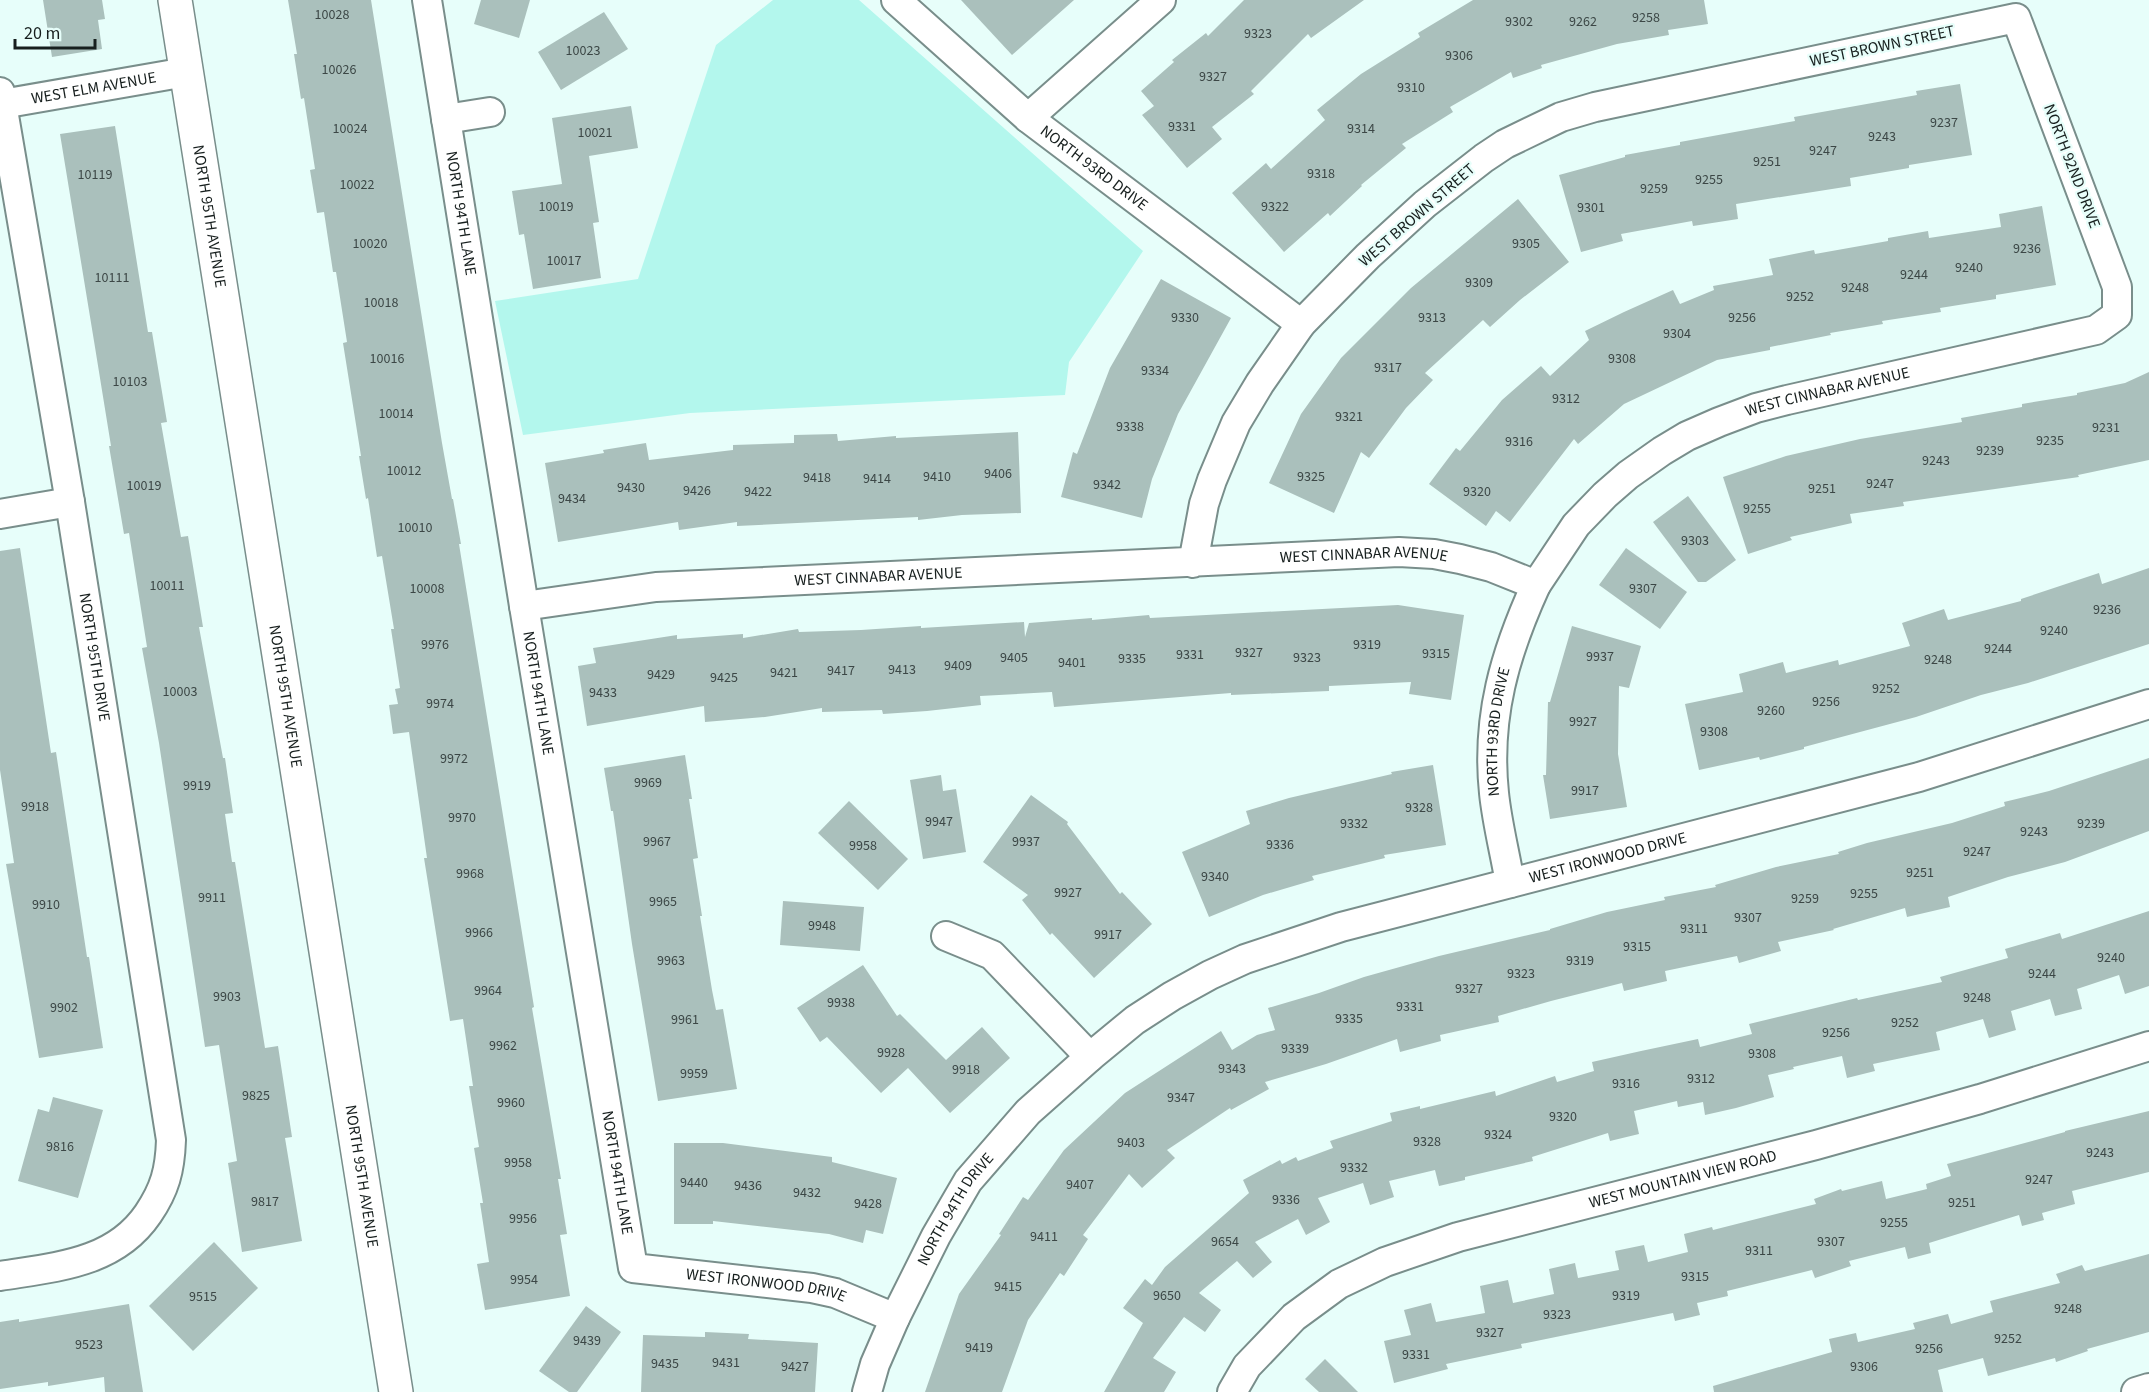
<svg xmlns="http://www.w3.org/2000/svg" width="2149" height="1392" viewBox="0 0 2149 1392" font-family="'Source Sans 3',sans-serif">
<rect width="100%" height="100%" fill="#e7fefa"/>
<!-- green -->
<polygon fill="#b3f7ed" points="773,0 859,0 1143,251 1069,362 1065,395 690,413 523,435 495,301 638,279 716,45"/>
<!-- building -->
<g fill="#aac0bc">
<polygon points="43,0 102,0 105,19 98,20 102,49 52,57"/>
<polygon points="288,0 371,0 442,443 452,499 453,499 461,544 459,544 534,1007 532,1008 561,1179 558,1179 567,1234 560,1235 570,1296 485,1310 477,1264 489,1262 480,1203 483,1203 474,1148 479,1147 469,1086 473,1086 463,1019 450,1021 424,858 427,858 409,732 393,734 389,705 398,704 395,689 400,688 391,629 394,629 382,556 377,557 368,498 366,499 359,456 361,456 343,343 347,342 336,272 333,272 324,212 317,213 310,170 315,169 304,98 301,99 294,54 297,54"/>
<polygon points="481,0 530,0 519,38 474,24"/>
<polygon points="961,0 1074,0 1012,55"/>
<polygon points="1244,0 1364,0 1311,38 1308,34 1251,91 1254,94 1212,127 1222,139 1187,168 1142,115 1154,106 1141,91 1174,62 1172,60 1206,33 1208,36"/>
<polygon points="1473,0 1704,0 1708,24 1668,30 1669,35 1617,44 1541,65 1542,68 1513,78 1511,72 1450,107 1453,112 1402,144 1406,148 1361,185 1362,186 1330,216 1328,213 1284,252 1232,193 1266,163 1271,169 1325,120 1317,110 1361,74 1420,37 1418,33"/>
<polygon points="604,12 628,49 561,90 538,52"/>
<polygon points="1960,84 1972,155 1909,165 1909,168 1850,178 1851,186 1736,204 1738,219 1693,226 1692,221 1621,234 1623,241 1581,252 1559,175 1625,157 1625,155 1680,145 1680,142 1795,121 1794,117 1917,95 1916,91"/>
<polygon points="631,106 638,148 589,156 599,222 593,223 601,278 533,289 524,234 519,235 512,191 562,184 552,118"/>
<polygon points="115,126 148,332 152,332 167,422 161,423 181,537 188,536 203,627 199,627 223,758 225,758 233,813 225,814 232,862 235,862 265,1048 278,1046 292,1137 285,1138 302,1241 242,1252 228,1163 237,1161 219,1045 205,1047 159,743 142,648 147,647 129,533 124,534 109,446 111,446 94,341 60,134"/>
<polygon points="1518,199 1569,262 1520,300 1490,327 1483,320 1425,373 1433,380 1406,408 1369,458 1361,452 1334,513 1269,483 1301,414 1341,358 1411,288"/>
<polygon points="2042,206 2056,285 1996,295 1996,299 1940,308 1941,312 1882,321 1883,324 1830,333 1831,335 1770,347 1770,350 1717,360 1624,404 1578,444 1574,439 1510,522 1496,511 1486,526 1429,484 1456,448 1460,451 1502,400 1541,366 1550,376 1589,340 1585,331 1624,312 1673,290 1680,304 1714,290 1713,286 1773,275 1769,259 1814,250 1815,254 1888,241 1888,238 1928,231 1929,238 2001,227 1999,214"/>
<polygon points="1161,279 1231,318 1178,414 1152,479 1142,518 1061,497 1073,452 1077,454 1110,368"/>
<polygon points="2149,372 2149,460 2078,475 2079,477 1903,502 1904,506 1850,514 1852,523 1790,537 1792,540 1748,554 1723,477 1786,456 1860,439 1962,422 1961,418 2022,407 2022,404 2077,395 2077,393 2125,383"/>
<polygon points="1018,432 1021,513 962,515 918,520 918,517 737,526 737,522 679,530 678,522 558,542 545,463 604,453 603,450 646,443 649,460 733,450 733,445 794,443 794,435 837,434 838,441 896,436 896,438"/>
<polygon points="1688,496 1736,560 1706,582 1698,582 1653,522"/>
<polygon points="20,548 51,753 56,752 87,957 89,957 103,1048 39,1058 6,864 14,863 0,770 0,551"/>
<polygon points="1626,548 1687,592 1660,629 1599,585"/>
<polygon points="2149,568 2149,644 2028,683 1981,695 1916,717 1804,747 1804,749 1760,760 1759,757 1699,770 1685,704 1743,692 1739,674 1783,662 1786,673 1838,660 1839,665 1910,646 1902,623 1944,609 1948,620 2021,601 2021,599 2099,573 2102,584"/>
<polygon points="1398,605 1464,615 1451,700 1409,694 1411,682 1329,686 1329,691 1231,695 1231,693 1054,707 1052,692 980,696 981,705 927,711 883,714 882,710 822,712 822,708 765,717 705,722 704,706 587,726 578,666 596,663 593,648 677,635 677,639 743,634 743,638 798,629 799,632 861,630 921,626 921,628 1024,622 1025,637 1029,623 1092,618 1092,620 1149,615 1150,618"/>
<polygon points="1572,626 1641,646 1629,688 1619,686 1618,754 1627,807 1550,819 1543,775 1546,775 1548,702 1550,702"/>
<polygon points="685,755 692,799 689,799 698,858 693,859 702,916 700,916 712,990 716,1010 723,1009 737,1089 658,1101 632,944 613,811 611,811 604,768"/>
<polygon points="2149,758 2149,831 2065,862 2008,877 1948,897 1950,907 1907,917 1905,908 1833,929 1834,930 1778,942 1781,951 1739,963 1737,956 1665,971 1667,981 1624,991 1622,983 1551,1001 1498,1016 1499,1022 1440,1035 1441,1041 1400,1052 1397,1039 1326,1064 1265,1082 1269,1089 1231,1110 1230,1108 1167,1150 1175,1158 1142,1188 1129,1174 1083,1235 1088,1239 1064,1276 1060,1273 1028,1320 1002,1392 925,1392 959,1294 1001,1235 999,1234 1023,1197 1028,1200 1064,1150 1125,1093 1221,1031 1232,1050 1257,1035 1275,1030 1268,1008 1319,993 1364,977 1439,956 1550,930 1550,929 1607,912 1665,900 1664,897 1716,887 1715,885 1776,867 1839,854 1838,852 1867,843 1952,823 2005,806 2004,802 2049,791"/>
<polygon points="1433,765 1446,845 1384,855 1385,858 1312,876 1314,880 1263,895 1209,917 1182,852 1250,824 1246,811 1289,798 1392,774 1391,772"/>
<polygon points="941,775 943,791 956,789 966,852 923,859 910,780"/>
<polygon points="1031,795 1068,822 1067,824 1120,894 1122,892 1152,924 1094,978 1052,933 1050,935 1022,900 1028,895 983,862"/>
<polygon points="849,801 908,859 878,890 818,833"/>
<polygon points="783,901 864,907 860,951 780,945"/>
<polygon points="2149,911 2149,986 2125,994 2119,975 2077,989 2082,1009 2055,1016 2050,999 2011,1011 2016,1030 1989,1038 1983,1019 1936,1032 1940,1050 1873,1064 1875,1071 1847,1078 1842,1056 1793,1067 1794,1069 1768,1075 1774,1097 1736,1108 1705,1115 1703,1102 1678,1107 1677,1101 1634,1111 1639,1134 1610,1141 1608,1133 1532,1157 1533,1161 1465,1177 1465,1180 1439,1186 1435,1170 1389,1181 1394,1197 1370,1205 1363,1183 1318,1198 1330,1222 1306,1235 1298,1219 1255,1242 1272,1262 1253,1278 1237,1261 1199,1293 1221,1310 1205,1332 1184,1317 1153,1358 1176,1372 1164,1392 1104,1392 1143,1323 1123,1308 1145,1279 1152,1285 1165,1267 1249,1193 1243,1180 1280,1160 1282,1164 1296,1157 1298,1161 1333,1148 1330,1141 1392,1121 1390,1113 1420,1106 1420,1109 1495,1091 1496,1096 1555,1076 1557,1082 1594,1071 1592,1062 1641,1051 1698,1039 1700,1047 1752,1034 1749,1024 1857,998 1858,1000 1942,982 1940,977 2008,958 2005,949 2060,933 2062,939"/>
<polygon points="863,965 897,1016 900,1014 946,1060 982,1027 1010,1058 950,1113 908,1068 881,1093 827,1037 820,1042 797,1008"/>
<polygon points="53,1097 103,1110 78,1198 18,1181 38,1109 49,1112"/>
<polygon points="2149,1111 2149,1172 2072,1191 2075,1204 2042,1213 2044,1220 2022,1226 2019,1215 1929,1243 1931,1253 1908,1259 1905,1247 1849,1261 1851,1266 1815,1278 1812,1270 1727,1291 1728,1296 1697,1303 1700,1315 1675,1321 1673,1313 1521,1344 1522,1348 1446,1364 1448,1369 1394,1383 1384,1341 1411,1335 1404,1310 1431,1303 1436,1322 1485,1313 1480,1286 1508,1280 1513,1303 1554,1294 1549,1269 1575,1263 1578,1278 1619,1270 1615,1251 1644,1245 1648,1262 1688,1252 1684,1234 1712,1227 1713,1230 1816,1204 1814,1199 1841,1189 1842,1191 1882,1181 1886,1199 1927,1189 1926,1184 1951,1176 1947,1164 2065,1132 2065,1131"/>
<polygon points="674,1143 723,1143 832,1157 832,1162 897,1178 883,1234 866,1230 863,1243 829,1234 713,1221 713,1224 674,1224"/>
<polygon points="214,1242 258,1288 193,1351 149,1306"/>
<polygon points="2149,1254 2149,1332 2087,1349 2088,1351 2056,1362 2055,1358 1988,1376 1983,1358 1938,1370 1943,1392 1714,1392 1713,1386 1832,1352 1829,1339 1856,1333 1858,1342 1915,1329 1913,1323 1948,1314 1951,1324 1993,1312 1990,1301 2060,1283 2056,1274 2082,1265 2085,1271"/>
<polygon points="129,1304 143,1392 105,1392 104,1377 48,1386 48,1382 0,1389 0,1322 19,1319 19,1322"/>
<polygon points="586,1306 621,1332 577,1392 569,1392 539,1371"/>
<polygon points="705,1332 749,1334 748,1339 818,1343 815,1392 641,1392 643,1335 705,1337"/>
<polygon points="1325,1359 1358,1392 1319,1392 1305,1379"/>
</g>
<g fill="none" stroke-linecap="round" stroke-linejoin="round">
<defs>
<g id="minor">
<path id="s1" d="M427 0 524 606 633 1268 812 1288 835 1293 895 1318"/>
<path id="s2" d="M896 0 1028 118 1301 324"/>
<path id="s3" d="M0 92 70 502 171 1140C170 1170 165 1189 148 1214 114 1264 55 1267 0 1276"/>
<path id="s4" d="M2 104 186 72"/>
<polyline points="1028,118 1161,0"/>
<polyline points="446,119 490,112"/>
<polyline points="0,514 70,502"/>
<path id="s5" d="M524 606 656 587 1399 552 1434 554 1460 559 1491 567 1536 585 1576 525 1605 495 1628 475 1662 451 1687 436 1719 422 1756 408 1787 400 2096 330 2117 315V287L2016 18 1595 107 1561 117 1505 144 1484 158 1425 204 1368 256 1301 324 1260 383 1236 423 1212 480 1204 504 1193 563"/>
<path id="s6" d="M1510 883C1505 853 1497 823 1494 793 1486 717 1505 653 1536 585"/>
<polyline points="946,936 992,955 1090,1057"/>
<path id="s7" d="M867 1392 875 1364 895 1318 936 1236 968 1181 1028 1112 1090 1057 1135 1020 1172 996 1210 975 1245 959 1341 927 1919 777 2149 704"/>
<path id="s8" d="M1232 1392 1247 1366 1294 1317 1339 1284 1385 1262 1458 1237 1816 1145 1980 1099 2149 1046"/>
<polyline points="2136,1392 2149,1388"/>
</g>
<g id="tertiary">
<path id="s9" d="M175 0 396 1392"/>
</g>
</defs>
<!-- minor casing -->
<use href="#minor" stroke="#798e8b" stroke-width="32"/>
<!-- tertiary casing -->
<use href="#tertiary" stroke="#798e8b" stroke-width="36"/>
<!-- minor -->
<use href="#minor" stroke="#fff" stroke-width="28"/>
<!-- tertiary -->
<use href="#tertiary" stroke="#fff" stroke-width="33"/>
</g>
<g text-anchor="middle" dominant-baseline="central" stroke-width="4.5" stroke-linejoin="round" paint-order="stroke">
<!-- number labels -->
<g font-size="14" fill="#3c4746">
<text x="332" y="15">10028</text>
<text x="1646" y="18">9258</text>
<text x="1519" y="22">9302</text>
<text x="1583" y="22">9262</text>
<text x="1258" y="34">9323</text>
<text x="583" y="51">10023</text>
<text x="1459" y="56">9306</text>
<text x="339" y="70">10026</text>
<text x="1213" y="77">9327</text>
<text x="1411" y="88">9310</text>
<text x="1944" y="123">9237</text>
<text x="1182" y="127">9331</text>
<text x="350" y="129">10024</text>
<text x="1361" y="129">9314</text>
<text x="595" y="133">10021</text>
<text x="1882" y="137">9243</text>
<text x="1823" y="151">9247</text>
<text x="1767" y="162">9251</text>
<text x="1321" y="174">9318</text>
<text x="95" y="175">10119</text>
<text x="1709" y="180">9255</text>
<text x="357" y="185">10022</text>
<text x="1654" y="189">9259</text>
<text x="556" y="207">10019</text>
<text x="1275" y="207">9322</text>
<text x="1591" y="208">9301</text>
<text x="370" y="244">10020</text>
<text x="1526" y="244">9305</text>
<text x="2027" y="249">9236</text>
<text x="564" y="261">10017</text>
<text x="1969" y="268">9240</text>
<text x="1914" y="275">9244</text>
<text x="112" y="278">10111</text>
<text x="1479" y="283">9309</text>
<text x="1855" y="288">9248</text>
<text x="1800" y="297">9252</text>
<text x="381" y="303">10018</text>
<text x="1185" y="318">9330</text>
<text x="1432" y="318">9313</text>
<text x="1742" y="318">9256</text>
<text x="1677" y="334">9304</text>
<text x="387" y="359">10016</text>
<text x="1622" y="359">9308</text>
<text x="1388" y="368">9317</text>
<text x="1155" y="371">9334</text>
<text x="130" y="382">10103</text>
<text x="1566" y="399">9312</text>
<text x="396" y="414">10014</text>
<text x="1349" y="417">9321</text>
<text x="1130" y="427">9338</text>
<text x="2106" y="428">9231</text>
<text x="2050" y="441">9235</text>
<text x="1519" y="442">9316</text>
<text x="1990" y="451">9239</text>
<text x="1936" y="461">9243</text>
<text x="404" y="471">10012</text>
<text x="998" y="474">9406</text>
<text x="937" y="477">9410</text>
<text x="1311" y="477">9325</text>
<text x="817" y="478">9418</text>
<text x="877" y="479">9414</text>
<text x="1880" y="484">9247</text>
<text x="1107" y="485">9342</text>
<text x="144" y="486">10019</text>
<text x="631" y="488">9430</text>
<text x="1822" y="489">9251</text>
<text x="697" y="491">9426</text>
<text x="758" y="492">9422</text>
<text x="1477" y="492">9320</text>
<text x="572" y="499">9434</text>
<text x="1757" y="509">9255</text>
<text x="415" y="528">10010</text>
<text x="1695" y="541">9303</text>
<text x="167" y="586">10011</text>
<text x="427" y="589">10008</text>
<text x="1643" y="589">9307</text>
<text x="2107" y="610">9236</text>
<text x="2054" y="631">9240</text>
<text x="435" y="645">9976</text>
<text x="1367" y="645">9319</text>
<text x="1998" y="649">9244</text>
<text x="1249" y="653">9327</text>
<text x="1436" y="654">9315</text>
<text x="1190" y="655">9331</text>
<text x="1600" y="657">9937</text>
<text x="1014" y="658">9405</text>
<text x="1307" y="658">9323</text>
<text x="1132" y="659">9335</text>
<text x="1938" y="660">9248</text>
<text x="1072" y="663">9401</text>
<text x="958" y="666">9409</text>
<text x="902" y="670">9413</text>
<text x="841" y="671">9417</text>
<text x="784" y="673">9421</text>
<text x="661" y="675">9429</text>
<text x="724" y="678">9425</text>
<text x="1886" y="689">9252</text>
<text x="180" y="692">10003</text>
<text x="603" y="693">9433</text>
<text x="1826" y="702">9256</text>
<text x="440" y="704">9974</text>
<text x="1771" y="711">9260</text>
<text x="1583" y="722">9927</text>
<text x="1714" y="732">9308</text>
<text x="454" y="759">9972</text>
<text x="648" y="783">9969</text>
<text x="197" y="786">9919</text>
<text x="1585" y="791">9917</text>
<text x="35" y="807">9918</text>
<text x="1419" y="808">9328</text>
<text x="462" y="818">9970</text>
<text x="939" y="822">9947</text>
<text x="1354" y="824">9332</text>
<text x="2091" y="824">9239</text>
<text x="2034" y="832">9243</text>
<text x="657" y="842">9967</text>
<text x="1026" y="842">9937</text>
<text x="1280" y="845">9336</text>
<text x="863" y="846">9958</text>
<text x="1977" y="852">9247</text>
<text x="1920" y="873">9251</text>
<text x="470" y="874">9968</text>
<text x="1215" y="877">9340</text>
<text x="1068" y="893">9927</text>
<text x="1864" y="894">9255</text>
<text x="212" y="898">9911</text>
<text x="1805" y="899">9259</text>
<text x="663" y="902">9965</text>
<text x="46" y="905">9910</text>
<text x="1748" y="918">9307</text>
<text x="822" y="926">9948</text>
<text x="1694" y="929">9311</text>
<text x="479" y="933">9966</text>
<text x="1108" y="935">9917</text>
<text x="1637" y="947">9315</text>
<text x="2111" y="958">9240</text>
<text x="671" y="961">9963</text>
<text x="1580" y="961">9319</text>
<text x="1521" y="974">9323</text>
<text x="2042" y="974">9244</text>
<text x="1469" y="989">9327</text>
<text x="488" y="991">9964</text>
<text x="227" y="997">9903</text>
<text x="1977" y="998">9248</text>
<text x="841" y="1003">9938</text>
<text x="1410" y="1007">9331</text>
<text x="64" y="1008">9902</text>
<text x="1349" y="1019">9335</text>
<text x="685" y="1020">9961</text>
<text x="1905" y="1023">9252</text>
<text x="1836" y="1033">9256</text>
<text x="503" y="1046">9962</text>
<text x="1295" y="1049">9339</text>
<text x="891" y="1053">9928</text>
<text x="1762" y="1054">9308</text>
<text x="1232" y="1069">9343</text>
<text x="966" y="1070">9918</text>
<text x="694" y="1074">9959</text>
<text x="1701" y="1079">9312</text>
<text x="1626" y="1084">9316</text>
<text x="256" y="1096">9825</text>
<text x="1181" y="1098">9347</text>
<text x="511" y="1103">9960</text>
<text x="1563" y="1117">9320</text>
<text x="1498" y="1135">9324</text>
<text x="1427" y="1142">9328</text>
<text x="1131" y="1143">9403</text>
<text x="60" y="1147">9816</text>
<text x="2100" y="1153">9243</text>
<text x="518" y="1163">9958</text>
<text x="1354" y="1168">9332</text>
<text x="2039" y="1180">9247</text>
<text x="694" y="1183">9440</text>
<text x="1080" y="1185">9407</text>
<text x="748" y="1186">9436</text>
<text x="807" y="1193">9432</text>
<text x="1286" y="1200">9336</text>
<text x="265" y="1202">9817</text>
<text x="1962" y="1203">9251</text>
<text x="868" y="1204">9428</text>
<text x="523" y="1219">9956</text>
<text x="1894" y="1223">9255</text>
<text x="1044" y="1237">9411</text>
<text x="1225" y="1242">9654</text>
<text x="1831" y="1242">9307</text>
<text x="1759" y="1251">9311</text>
<text x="1695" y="1277">9315</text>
<text x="524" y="1280">9954</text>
<text x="1008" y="1287">9415</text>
<text x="1167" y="1296">9650</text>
<text x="1626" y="1296">9319</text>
<text x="203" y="1297">9515</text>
<text x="2068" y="1309">9248</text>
<text x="1557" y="1315">9323</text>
<text x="1490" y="1333">9327</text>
<text x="2008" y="1339">9252</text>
<text x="587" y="1341">9439</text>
<text x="89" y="1345">9523</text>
<text x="979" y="1348">9419</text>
<text x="1929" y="1349">9256</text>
<text x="1416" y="1355">9331</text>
<text x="726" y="1363">9431</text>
<text x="665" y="1364">9435</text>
<text x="795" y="1367">9427</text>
<text x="1864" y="1367">9306</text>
</g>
<!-- street labels -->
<g font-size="16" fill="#171f1e" stroke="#e7fefa">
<text transform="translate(1882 46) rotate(-12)">WEST BROWN STREET</text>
<text stroke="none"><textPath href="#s4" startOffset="93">WEST ELM AVENUE</textPath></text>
<text transform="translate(2072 166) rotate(69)">NORTH 92ND DRIVE</text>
<text stroke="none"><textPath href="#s2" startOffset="260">NORTH 93RD DRIVE</textPath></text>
<text stroke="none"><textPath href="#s1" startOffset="216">NORTH 94TH LANE</textPath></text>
<text transform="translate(1417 215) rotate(-41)">WEST BROWN STREET</text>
<text stroke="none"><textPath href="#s9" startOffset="219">NORTH 95TH AVENUE</textPath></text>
<text stroke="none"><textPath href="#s5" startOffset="1382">WEST CINNABAR AVENUE</textPath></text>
<text stroke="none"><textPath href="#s5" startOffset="842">WEST CINNABAR AVENUE</textPath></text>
<text stroke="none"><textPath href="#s5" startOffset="356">WEST CINNABAR AVENUE</textPath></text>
<text stroke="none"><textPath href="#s3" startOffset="573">NORTH 95TH DRIVE</textPath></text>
<text stroke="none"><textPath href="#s1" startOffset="702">NORTH 94TH LANE</textPath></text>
<text stroke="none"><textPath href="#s9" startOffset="705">NORTH 95TH AVENUE</textPath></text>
<text stroke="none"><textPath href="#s6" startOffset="153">NORTH 93RD DRIVE</textPath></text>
<text stroke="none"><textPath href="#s7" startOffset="970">WEST IRONWOOD DRIVE</textPath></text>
<text stroke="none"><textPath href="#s1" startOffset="1188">NORTH 94TH LANE</textPath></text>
<text stroke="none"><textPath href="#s9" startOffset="1191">NORTH 95TH AVENUE</textPath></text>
<text stroke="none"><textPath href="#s8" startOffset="514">WEST MOUNTAIN VIEW ROAD</textPath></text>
<text stroke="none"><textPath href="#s7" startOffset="204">NORTH 94TH DRIVE</textPath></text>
<text stroke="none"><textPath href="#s1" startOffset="1419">WEST IRONWOOD DRIVE</textPath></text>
</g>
</g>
<!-- scale -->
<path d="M15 39v9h80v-9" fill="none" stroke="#171f1e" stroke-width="3"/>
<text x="24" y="39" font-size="18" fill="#171f1e" stroke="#e7fefa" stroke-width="4.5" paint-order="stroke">20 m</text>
</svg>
